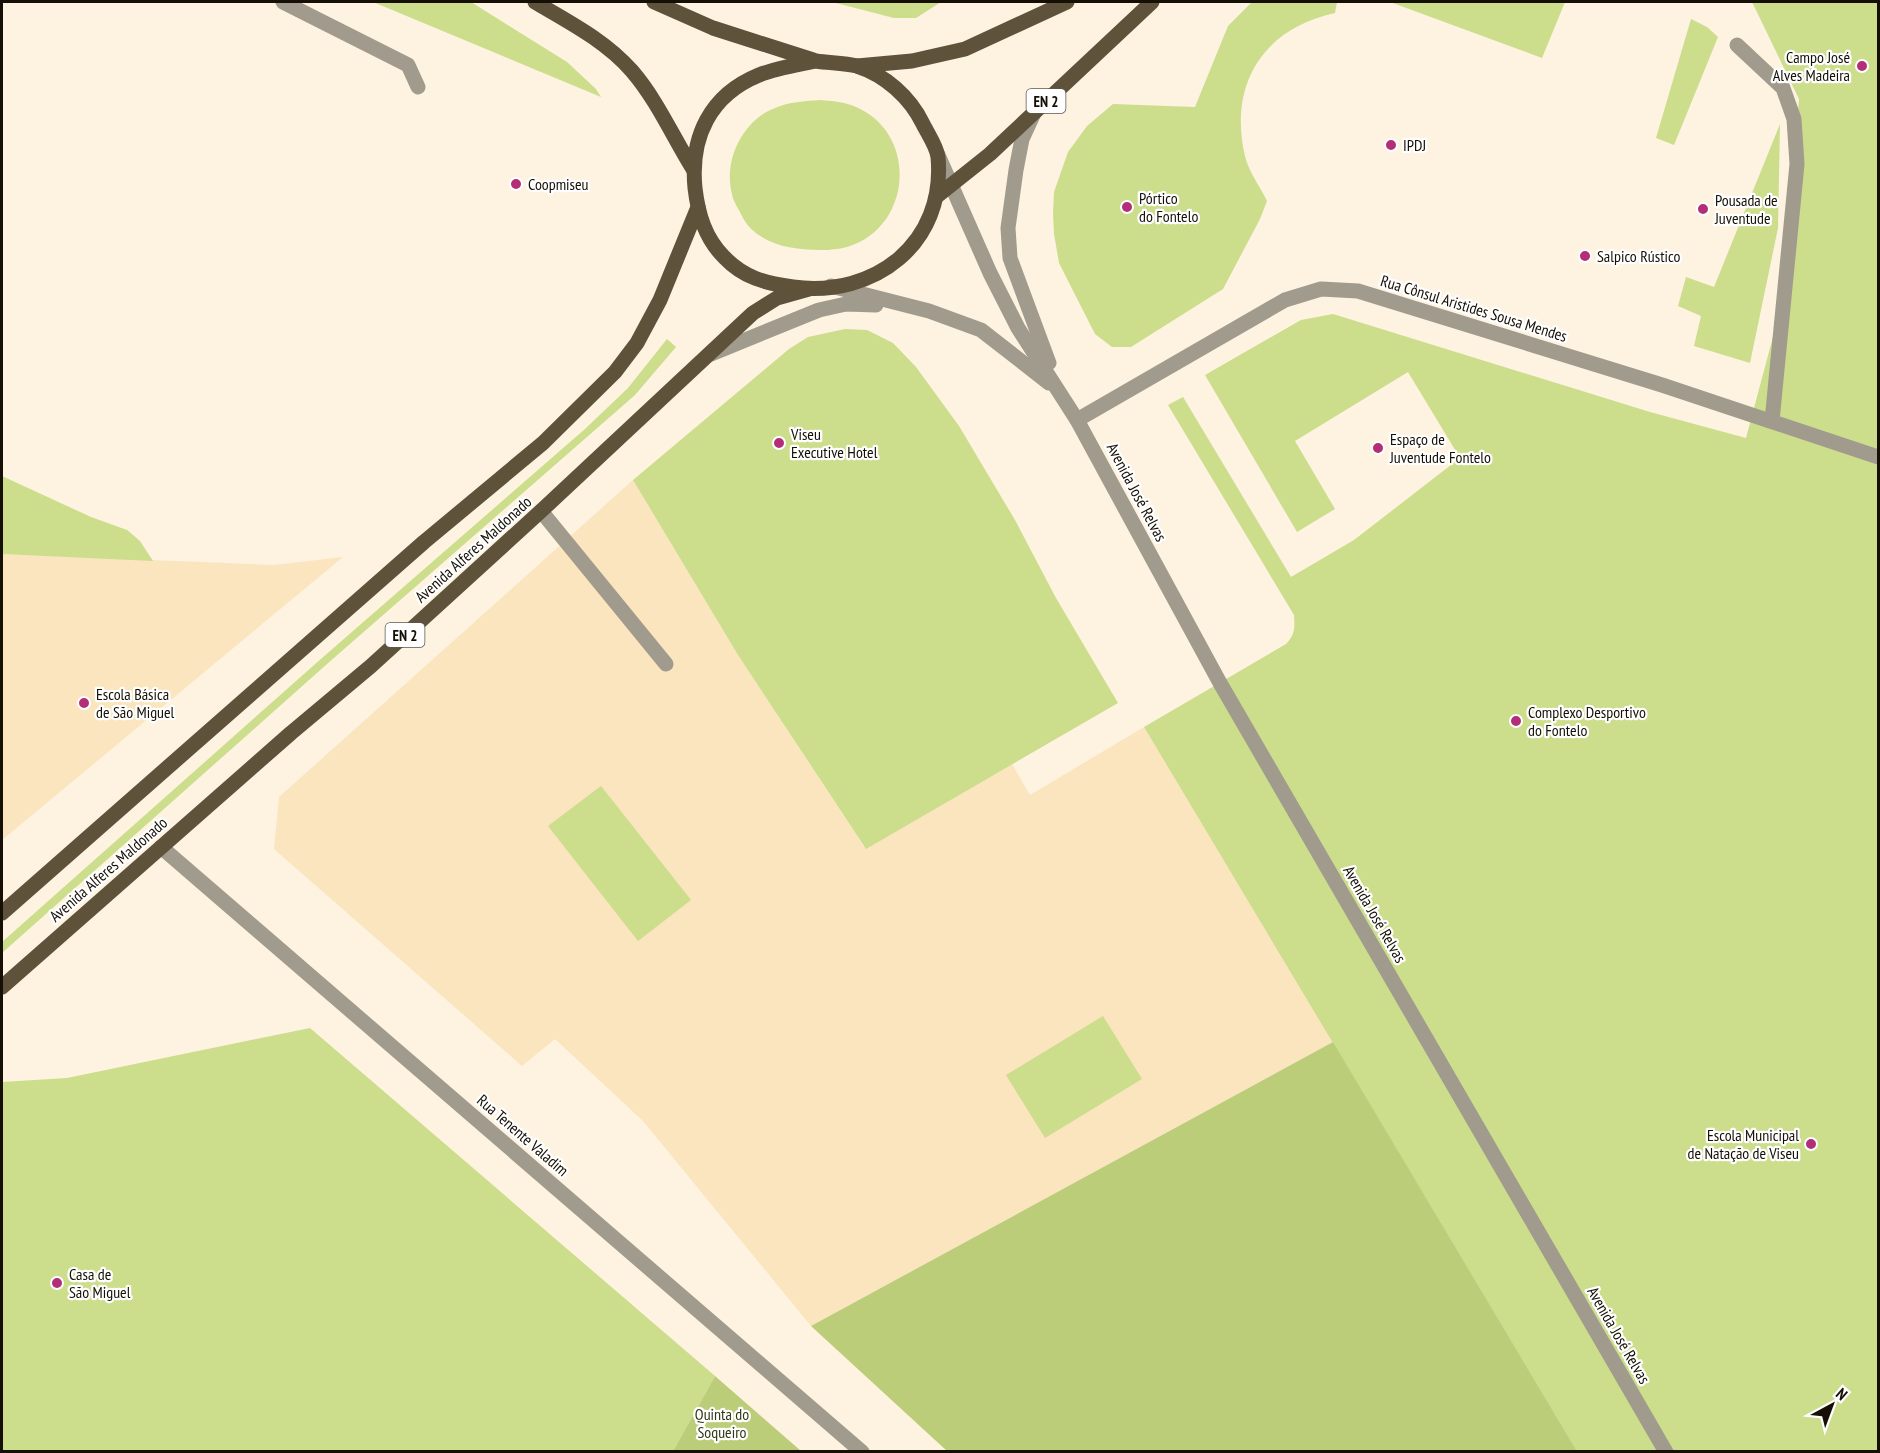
<svg xmlns="http://www.w3.org/2000/svg" width="1880" height="1453" viewBox="0 0 1880 1453" font-family="'PT Sans Narrow',sans-serif">
<rect width="100%" height="100%" fill="#fdf3e0"/>
<!-- built -->
<g fill="#fae5be">
<polygon points="633,480 738,655 865,848 1012,764 1030,795 1144,727 1333,1042 811,1326 643,1121 555,1039 522,1066 274,849 279,797"/>
<polygon points="2,554 274,565 343,557 2,840"/>
</g>
<!-- green -->
<g fill="#ccdd8c">
<polygon points="373,2 471,2 567,62 596,89 601,97"/>
<polygon points="832,2 941,2 916,18 894,18"/>
<path d="M1252 2H1337L1335 13C1264 28 1228 84 1245 156 1249 173 1260 186 1267 201L1260 219 1223 289 1131 347H1112L1095 334 1059 263 1054 234 1053 213 1054 192 1068 152 1087 126 1113 104 1195 107 1228 26Z"/>
<polygon points="1390,2 1565,2 1542,58"/>
<path d="M1752 2H1878V1451H1577L1144 727 1286 644C1295 635 1295 628 1294 615L1168 405 1183 397 1291 577 1354 540 1460 458 1408 372 1295 441 1335 509 1297 532 1205 375 1301 320 1333 314 1650 412 1746 438 1782 303 1799 99Z"/>
<polygon points="1691,19 1707,27 1718,37 1674,145 1656,138"/>
<path d="M820 100C832 101 845 102 856 107 919 134 912 228 847 247 828 252 806 250 788 247 769 243 749 233 741 214 738 208 733 201 732 194 723 160 743 120 775 108 789 102 805 101 820 100Z"/>
<polygon points="1780,124 1778,228 1750,363 1694,346 1701,316 1678,306 1686,277 1714,287"/>
<polygon points="845,329 867,330 893,343 916,367 959,426 1015,520 1056,598 1118,703 866,849 738,655 633,480 789,349 808,337"/>
<polygon points="667,339 676,347 635,395 327,664 2,953 2,942 322,658 585,429 628,388"/>
<polygon points="2,476 91,517 127,530 140,541 153,561 2,554"/>
<polygon points="601,786 691,900 638,941 548,826"/>
<polygon points="1103,1016 1142,1079 1045,1138 1006,1075"/>
<polygon points="310,1028 715,1376 673,1451 2,1451 2,1082 67,1078"/>
</g>
<!-- forest -->
<g fill="#bccd7a">
<polygon points="1333,1042 1577,1451 947,1451 811,1326"/>
<polygon points="715,1376 801,1451 673,1451"/>
</g>
<g fill="none" stroke-linecap="round" stroke-linejoin="round">
<!-- minor -->
<g stroke="#a19b8d" stroke-width="15">
<polyline points="283,2 408,65 418,87"/>
<polyline points="1737,45 1783,88 1794,119 1797,164 1772,421"/>
<polyline points="1034,113 1022,139 1016,170 1008,228 1010,258 1049,363"/>
<polyline points="938,155 990,273 1018,328 1077,420 1220,683 1666,1452"/>
<polyline points="831,286 929,311 981,330 1049,383"/>
<polyline points="711,354 819,310 846,304 876,305"/>
<polyline points="1077,420 1285,300 1321,289 1358,291 1662,385 1878,457"/>
<polyline points="541,511 666,664"/>
<polyline points="161,847 862,1452"/>
</g>
<!-- major -->
<g stroke="#5e523b" stroke-width="15">
<path d="M535 2C569 22 606 41 632 71 657 100 673 137 693 169"/>
<polyline points="654,2 713,28 813,60"/>
<path d="M816 61C829 63 844 63 857 66 885 75 910 97 923 124 928 134 937 147 938 157 946 243 875 298 793 287 765 283 744 278 724 257 705 238 698 214 695 188 690 137 710 95 759 75 777 68 797 65 816 61Z"/>
<polyline points="857,66 912,61 965,49 1067,2"/>
<polyline points="936,197 990,154 1152,2"/>
<polyline points="2,913 424,542 543,443 615,372 637,343 660,300 698,207"/>
<polyline points="2,987 291,733 371,666 541,511 753,313 777,298 809,289"/>
</g>
</g>
<!-- markers -->
<g fill="#b22f78" stroke="#fff" stroke-width="2">
<circle cx="1862" cy="66" r="6"/>
<circle cx="1391" cy="145" r="6"/>
<circle cx="516" cy="184" r="6"/>
<circle cx="1127" cy="207" r="6"/>
<circle cx="1703" cy="209" r="6"/>
<circle cx="1585" cy="256" r="6"/>
<circle cx="779" cy="443" r="6"/>
<circle cx="1378" cy="448" r="6"/>
<circle cx="84" cy="703" r="6"/>
<circle cx="1516" cy="721" r="6"/>
<circle cx="1811" cy="1144" r="6"/>
<circle cx="57" cy="1283" r="6"/>
</g>
<g text-anchor="middle" dominant-baseline="central" stroke-width="4.5" stroke-linejoin="round" paint-order="stroke">
<!-- shield labels -->
<g fill="#fff" stroke="#5b5750" stroke-width="1.5">
<rect x="1026.5" y="89" width="39" height="24" rx="4.5"/>
<rect x="385.5" y="623" width="39" height="24" rx="4.5"/>
</g>
<g font-size="15" font-weight="bold" fill="#150f05">
<text x="1046" y="101">EN 2</text>
<text x="405" y="635">EN 2</text>
</g>
<!-- poi labels -->
<g font-size="16" fill="#150f05" stroke="#fff" text-anchor="start">
<text x="1850" y="57" text-anchor="end">Campo José<tspan x="1850" dy="18">Alves Madeira</tspan></text>
<text x="1403" y="145">IPDJ</text>
<text x="528" y="184">Coopmiseu</text>
<text x="1139" y="198">Pórtico<tspan x="1139" dy="18">do Fontelo</tspan></text>
<text x="1715" y="200">Pousada de<tspan x="1715" dy="18">Juventude</tspan></text>
<text x="1597" y="256">Salpico Rústico</text>
<text x="791" y="434">Viseu<tspan x="791" dy="18">Executive Hotel</tspan></text>
<text x="1390" y="439">Espaço de<tspan x="1390" dy="18">Juventude Fontelo</tspan></text>
<text x="96" y="694">Escola Básica<tspan x="96" dy="18">de São Miguel</tspan></text>
<text x="1528" y="712">Complexo Desportivo<tspan x="1528" dy="18">do Fontelo</tspan></text>
<text x="1799" y="1135" text-anchor="end">Escola Municipal<tspan x="1799" dy="18">de Natação de Viseu</tspan></text>
<text x="69" y="1274">Casa de<tspan x="69" dy="18">São Miguel</tspan></text>
</g>
<!-- street labels -->
<g font-size="16" fill="#150f05" stroke="#fff">
<text transform="translate(1474 308) rotate(17)">Rua Cônsul Aristides Sousa Mendes</text>
<text transform="translate(1137 492) rotate(62)">Avenida José Relvas</text>
<text transform="translate(473 549) rotate(-42)">Avenida Alferes Maldonado</text>
<text transform="translate(108 869) rotate(-41)">Avenida Alferes Maldonado</text>
<text transform="translate(1375 914) rotate(60)">Avenida José Relvas</text>
<text transform="translate(523 1135) rotate(41)">Rua Tenente Valadim</text>
<text transform="translate(1619 1335) rotate(60)">Avenida José Relvas</text>
</g>
<!-- park labels -->
<g font-size="16" fill="#303713" stroke="#fff">
<text x="722" y="1414">Quinta do<tspan x="722" dy="18">Soqueiro</tspan></text>
</g>
</g>
<!-- border -->
<rect width="1880" height="1453" fill="none" stroke="#150f05" stroke-width="6"/>
<!-- north arrow -->
<g transform="translate(1832 1405) rotate(41)" stroke="#ffffff" stroke-width="4.5" paint-order="stroke">
<path d="M0-4.5L10 22L0 15L-10 22Z" fill="#150f05"/>
<text y="-9" font-size="16" font-weight="bold" text-anchor="middle" fill="#150f05">N</text>
</g>
</svg>
